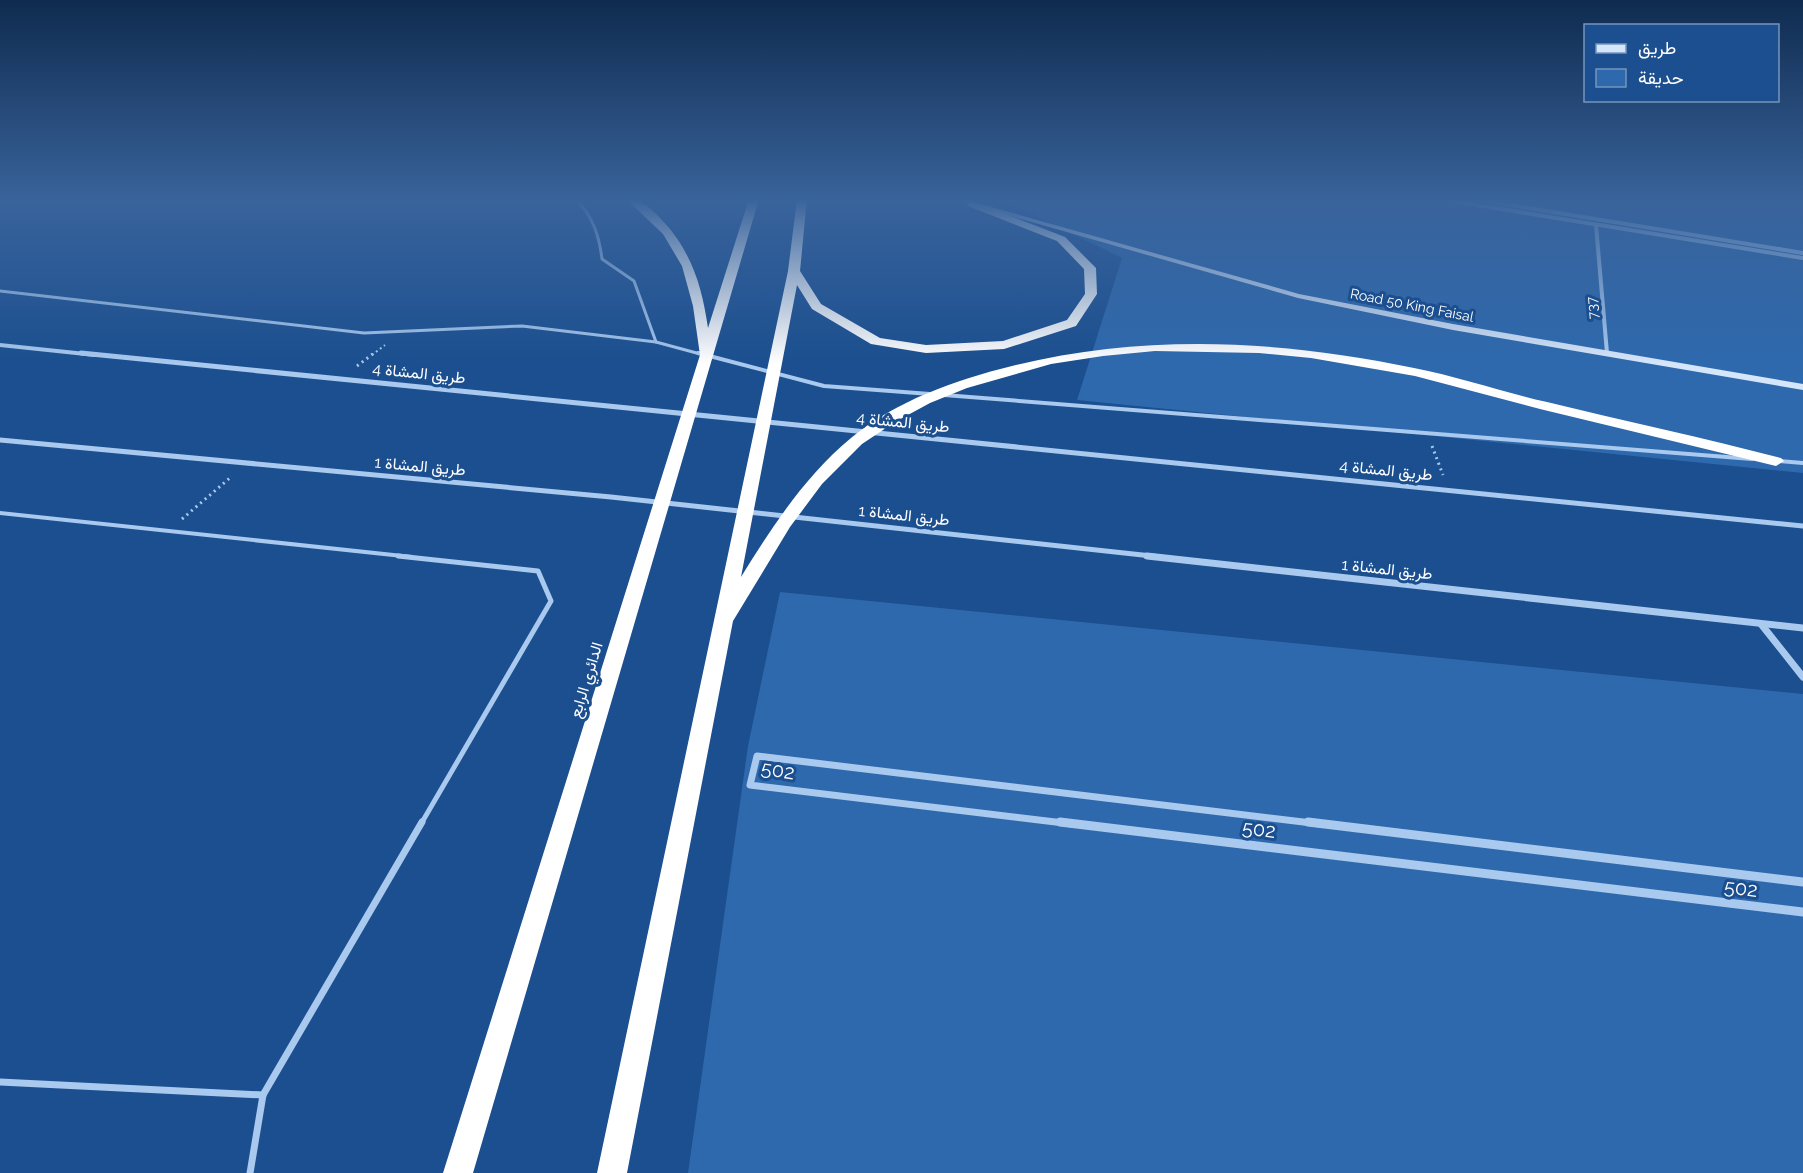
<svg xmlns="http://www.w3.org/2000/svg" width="1803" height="1173" viewBox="0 0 1803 1173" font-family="Raleway,Vazirmatn,sans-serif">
<rect width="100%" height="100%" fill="#1b4f8f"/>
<!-- green -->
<g fill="#2e69ad">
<polygon points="1001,199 1803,199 1803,473 1077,400 1122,258"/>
<polygon points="780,592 1803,694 1803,1173 688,1173 748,746"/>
</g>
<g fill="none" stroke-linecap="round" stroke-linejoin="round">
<!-- path-far1 -->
<polyline stroke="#a9c9ee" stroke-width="2" stroke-dasharray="2 3" stroke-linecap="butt" points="372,355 385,345"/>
<!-- path -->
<g stroke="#a9c9ee" stroke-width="3" stroke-dasharray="2 4" stroke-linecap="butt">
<polyline points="357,366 374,353"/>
<polyline points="1432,446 1443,475"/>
<polyline points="182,519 231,477"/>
</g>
<!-- lane-far3 -->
<g stroke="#a9c9ee" stroke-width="3">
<path d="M0 291 364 333 522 326 656 342 634 281 602 259C599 235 593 217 576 199"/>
<polyline points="656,342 704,355"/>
</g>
<!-- lane-far2 -->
<g stroke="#a9c9ee" stroke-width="4">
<polyline points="698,353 824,386 930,394"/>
<polyline points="944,395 1752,459"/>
<polyline points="1779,461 1803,463"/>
<polyline points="0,513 412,557"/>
</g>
<!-- lane-far1 -->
<polyline stroke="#a9c9ee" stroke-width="5" points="398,556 538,571 551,601 421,824"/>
<!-- lane -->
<g stroke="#a9c9ee" stroke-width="7">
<polyline points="0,1082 263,1095"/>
<polyline points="250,1173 263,1095 422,822"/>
</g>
<!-- street-far3 -->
<g stroke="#a9c9ee" stroke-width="4">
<polyline points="1440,199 1803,258"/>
<polyline points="1474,199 1803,253"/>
<polyline points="1596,225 1607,353"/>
<polyline points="0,345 95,355"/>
</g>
<!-- street-far2 -->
<g stroke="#a9c9ee" stroke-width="5">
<polyline points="81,353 1803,526"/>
<polyline points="0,440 611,497 1161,557"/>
</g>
<!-- street-far1 -->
<g stroke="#a9c9ee" stroke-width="7">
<polyline points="1147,556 1803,628"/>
<polyline points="1761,624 1803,677"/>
<polyline points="1072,824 750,785 757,756 1320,824"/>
</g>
<!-- street -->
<g stroke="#a9c9ee" stroke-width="9">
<polyline points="1060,822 1803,912"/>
<polyline points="1308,822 1803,882"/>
</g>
<!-- secondary -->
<polygon fill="#d6e6fa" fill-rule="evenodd" points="951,199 963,199 1299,294 1453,324 1803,384 1803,390 1453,330 1298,298"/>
<!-- highway -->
<g fill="#fff" fill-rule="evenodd">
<path d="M626 199C641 199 651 208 661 219 691 250 702 286 708 328L749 199H759L473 1173H443L700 355 693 306 682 266 663 234Z"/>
<path d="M797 199H807L800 271 821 304 880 338 926 345 1003 341 1067 320 1085 294 1084 269 1057 241 968 206V202L972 201 1065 237 1096 268 1097 294 1076 326 1004 349 926 353 871 344 812 309 797 285 741 577C772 527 805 476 851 438 896 401 955 380 1012 366 1145 333 1280 340 1414 368 1459 377 1503 392 1547 402 1625 421 1704 438 1781 458L1784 461 1776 466 1540 409 1415 376 1311 358 1259 353 1155 351 1103 356 1051 364 967 388 930 403 895 422 862 444 822 484 790 527 733 621 627 1173H597L788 271Z"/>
</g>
</g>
<!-- sky -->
<linearGradient id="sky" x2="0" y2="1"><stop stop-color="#0f2b4f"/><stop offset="0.55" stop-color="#39639b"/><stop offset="1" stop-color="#39639b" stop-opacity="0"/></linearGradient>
<rect width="1803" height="364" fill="url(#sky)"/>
<g text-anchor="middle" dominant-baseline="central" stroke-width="6" stroke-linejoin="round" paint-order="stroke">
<!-- far-street labels -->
<g font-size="14" fill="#fff" stroke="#1b4f8f">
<text transform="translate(1412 305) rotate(11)">Road 50 King Faisal</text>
<text transform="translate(1592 308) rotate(-95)">737</text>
</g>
<!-- street labels -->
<g font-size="16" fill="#fff" stroke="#1b4f8f">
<text transform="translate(419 373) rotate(6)">طريق المشاة 4</text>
<text transform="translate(903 422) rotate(6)">طريق المشاة 4</text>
<text transform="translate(420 466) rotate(5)">طريق المشاة 1</text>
<text transform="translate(1386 470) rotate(6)">طريق المشاة 4</text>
<text transform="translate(904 515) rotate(6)">طريق المشاة 1</text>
<text transform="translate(1387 569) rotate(6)">طريق المشاة 1</text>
<text transform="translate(586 680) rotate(-73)">الدائري الرابع</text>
</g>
<!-- near-street labels -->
<g font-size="20" fill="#fff" stroke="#1b4f8f">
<text transform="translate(778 770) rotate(9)">502</text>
<text transform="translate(1259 829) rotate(7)">502</text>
<text transform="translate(1741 888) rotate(7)">502</text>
</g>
</g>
<!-- legend -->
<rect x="1584" y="24" width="195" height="78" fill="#1b4f8f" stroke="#7695bc" stroke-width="1.5"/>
<rect x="1596" y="44" width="30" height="9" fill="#d6e6fa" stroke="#7695bc" stroke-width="1.5"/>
<text x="1638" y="54" font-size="18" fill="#ffffff">طريق</text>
<rect x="1596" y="69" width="30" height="18" fill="#2e69ad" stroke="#7695bc" stroke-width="1.5"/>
<text x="1638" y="84" font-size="18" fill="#ffffff">حديقة</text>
</svg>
